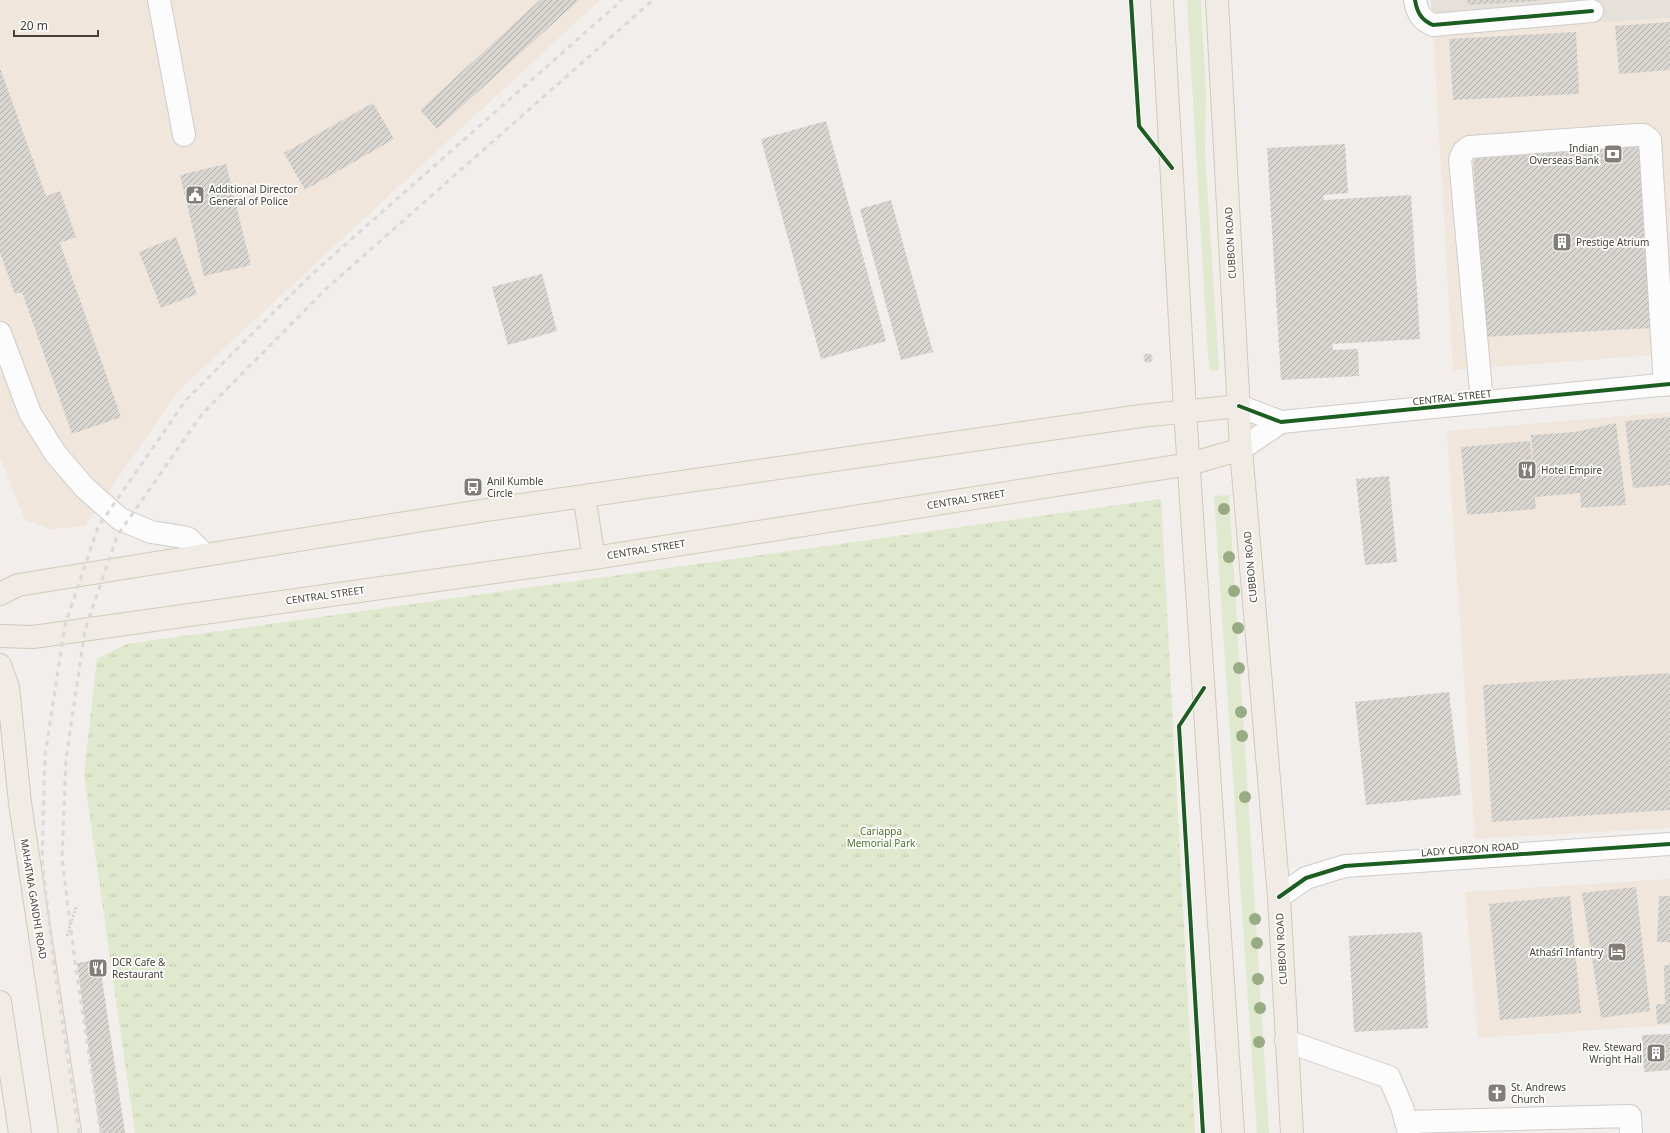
<svg xmlns="http://www.w3.org/2000/svg" width="1670" height="1133" viewBox="0 0 1670 1133" font-family="'Noto Sans',sans-serif">
<defs>
<pattern id="park-tufts" width="24" height="20" patternUnits="userSpaceOnUse"><rect width="24" height="20" fill="#e0e9cd"/><path d="M3 7l-1-3M5 7V3M7 7l1-3M15 17l-1-3M17 17v-4M19 17l1-3" fill="none" stroke="#c2c9b1"/></pattern>
<pattern id="building-hatch" width="6" height="6" patternUnits="userSpaceOnUse"><rect width="6" height="6" fill="#d9d6d2"/><path d="M-1 1l2-2M0 6l6-6M5 7l2-2" fill="none" stroke="#b2afab"/></pattern>
</defs>
<rect width="100%" height="100%" fill="#f1eeeb"/>
<!-- residential -->
<polygon fill="#e5e0d9" points="1431,0 1670,0 1670,18 1433,32"/>
<!-- commercial -->
<g fill="#f0e6dc">
<polygon points="0,0 600,0 179,390 85,526 49,529 24,519 0,456"/>
<polygon points="1670,18 1670,354 1453,370 1433,32"/>
<polygon points="1670,412 1670,828 1475,839 1447,431"/>
<polygon points="1670,879 1670,1025 1478,1038 1465,892"/>
</g>
<!-- grass -->
<g fill="#e0e9cd">
<polygon points="1187,0 1201,0 1206,93 1205,154 1219,369 1213,372 1210,367 1208,355"/>
<polygon points="1229,495 1269,1133 1257,1133 1214,496"/>
</g>
<!-- park -->
<polygon fill="url(#park-tufts)" points="1161,499 1195,1133 135,1133 84,775 97,659 127,644"/>
<!-- building -->
<g fill="url(#building-hatch)">
<polygon points="540,0 579,0 437,129 420,110"/>
<polygon points="1467,0 1538,0 1538,1 1468,5"/>
<polygon points="1670,22 1670,70 1619,74 1615,26"/>
<polygon points="1576,32 1579,94 1453,100 1449,39"/>
<polygon points="0,68 46,196 60,191 76,237 60,243 121,417 72,434 22,292 15,294 0,253"/>
<polygon points="373,103 394,139 305,190 284,153"/>
<polygon points="826,121 886,341 821,359 761,139"/>
<polygon points="1345,144 1348,193 1323,195 1324,200 1411,195 1420,339 1332,344 1333,350 1358,349 1359,376 1281,380 1267,148"/>
<polygon points="1640,146 1652,328 1484,337 1473,156"/>
<polygon points="226,164 251,265 204,276 180,175"/>
<polygon points="891,200 933,352 901,360 860,209"/>
<polygon points="176,237 197,294 161,308 139,252"/>
<polygon points="542,274 557,331 508,345 492,287"/>
<circle cx="1148" cy="358" r="4.5"/>
<polygon points="1670,417 1670,485 1633,488 1625,421"/>
<polygon points="1616,423 1626,505 1581,508 1580,493 1535,497 1536,509 1467,515 1461,447 1530,441 1534,472 1531,435 1575,432"/>
<polygon points="1389,476 1397,562 1365,565 1356,479"/>
<polygon points="1670,673 1670,810 1492,822 1483,685"/>
<polygon points="1449,692 1461,795 1366,805 1355,702"/>
<polygon points="1636,887 1650,1011 1601,1018 1582,893"/>
<polygon points="1570,896 1581,1013 1500,1020 1489,904"/>
<polygon points="1659,896 1670,896 1670,942 1657,942"/>
<polygon points="1422,932 1428,1028 1354,1032 1349,936"/>
<polygon points="99,959 125,1133 100,1133 77,963"/>
<polygon points="1664,965 1670,965 1670,1023 1657,1024 1656,1004 1665,1004"/>
<polygon points="1670,1034 1670,1070 1644,1072 1642,1035"/>
</g>
<g fill="none" stroke-linecap="round" stroke-linejoin="round">
<defs>
<g id="minor">
<polyline points="159,0 184,135"/>
<path d="M1415 0C1417 12 1421 20 1433 25L1592 11"/>
<polyline points="0,333 30,413 55,453 84,487 120,519 151,532 183,537 189,539 205,555"/>
<polyline points="1482,402 1460,159 1464,151 1469,147 1636,135 1644,135 1650,140 1665,385"/>
<polyline points="1239,406 1281,422 1670,384"/>
<polyline points="1241,449 1281,422"/>
<polyline points="1279,897 1306,878 1345,866 1670,844"/>
<polyline points="1286,1041 1389,1077 1402,1107 1409,1133"/>
<polyline points="1406,1122 1630,1116 1631,1133"/>
</g>
<g id="major">
<polyline points="1162,0 1185,410 1233,1133"/>
<polyline points="1217,0 1241,449 1279,897 1292,1133"/>
<polyline points="584,496 594,558"/>
<polyline points="0,594 18,585 480,511 1141,416 1239,406"/>
<polyline points="0,636 33,637 594,558 1190,464 1241,449"/>
<polyline points="0,665 8,687 20,803 70,1133"/>
<polyline points="0,1002 20,1133"/>
</g>
</defs>
<!-- minor casing -->
<use href="#minor" stroke="#cfccc9" stroke-width="24"/>
<!-- major casing -->
<use href="#major" stroke="#d2c9ba" stroke-width="24"/>
<!-- path -->
<polyline stroke="#d1cecb" stroke-width="2.5" stroke-dasharray="2 2" stroke-linecap="butt" points="67,936 76,907"/>
<!-- minor -->
<use href="#minor" stroke="#fdfcfc" stroke-width="22"/>
<!-- major -->
<use href="#major" stroke="#f0ece5" stroke-width="22"/>
<!-- rail -->
<g stroke="#d9d9d8" stroke-width="3" stroke-dasharray="5 5" stroke-linecap="butt">
<polyline points="79,1133 55,973 42,859 45,756 65,625 98,527 186,400 312,274 622,0"/>
<polyline points="101,1133 76,970 62,858 66,759 85,630 117,536 202,414 326,289 653,0"/>
</g>
<defs>
<g id="cycleway">
<polyline points="1131,0 1139,126 1172,168"/>
<path d="M1415 0C1417 12 1421 20 1433 25L1592 11"/>
<polyline points="1239,406 1281,422 1670,384"/>
<polyline points="1279,897 1306,878 1345,866 1670,844"/>
<polyline points="1203,1133 1179,726 1204,688"/>
</g>
</defs>
<!-- cycleway casing -->
<use href="#cycleway" stroke="#fff" stroke-width="6"/>
<!-- cycleway -->
<use href="#cycleway" stroke="#1b5e20" stroke-width="4"/>
</g>
<!-- trees -->
<g fill="#98ab83">
<circle cx="1224" cy="509" r="6"/>
<circle cx="1229" cy="557" r="6"/>
<circle cx="1234" cy="591" r="6"/>
<circle cx="1238" cy="628" r="6"/>
<circle cx="1239" cy="668" r="6"/>
<circle cx="1241" cy="712" r="6"/>
<circle cx="1242" cy="736" r="6"/>
<circle cx="1245" cy="797" r="6"/>
<circle cx="1255" cy="919" r="6"/>
<circle cx="1257" cy="943" r="6"/>
<circle cx="1258" cy="979" r="6"/>
<circle cx="1260" cy="1008" r="6"/>
<circle cx="1259" cy="1042" r="6"/>
</g>
<!-- icons -->
<defs>
<symbol id="bank-square" viewBox="-11 -11 22 22"><rect x="-9" y="-9" width="18" height="18" rx="4" fill="#827d77" stroke="#fff"/><path d="M-6-4H6V4H-6ZM0-2.3a2.3 2.3 0 1 0 0 4.6a2.3 2.3 0 1 0 0-4.6Z" fill="#fff"/></symbol>
<symbol id="civic-square" viewBox="-11 -11 22 22"><rect x="-9" y="-9" width="18" height="18" rx="4" fill="#827d77" stroke="#fff"/><path d="M-.6-6.5H3V-4.5H.6V-3L4-1V1h2V6H-6V1h2V-1L-.6-3ZM-1.2 2.5V6h2.4V2.5Z" fill="#fff"/></symbol>
<symbol id="building-square" viewBox="-11 -11 22 22"><rect x="-9" y="-9" width="18" height="18" rx="4" fill="#827d77" stroke="#fff"/><path d="M-4-6H4V6H1V3H-1V6H-4ZM-2.5-4.3h1.7v1.8h-1.7ZM.8-4.3h1.7v1.8H.8ZM-2.5-1h1.7V.8h-1.7ZM.8-1h1.7V.8H.8Z" fill="#fff"/></symbol>
<symbol id="restaurant-square" viewBox="-11 -11 22 22"><rect x="-9" y="-9" width="18" height="18" rx="4" fill="#827d77" stroke="#fff"/><path d="M-5-6h1v4h1v-4h1v4h1v-4h1v5L-1.5 .5V6h-2V.5L-5-1ZM5-6V6H3V1.5H1.5Q1.5-4 5-6Z" fill="#fff"/></symbol>
<symbol id="bus-square" viewBox="-11 -11 22 22"><rect x="-9" y="-9" width="18" height="18" rx="4" fill="#827d77" stroke="#fff"/><path d="M-5-6H5V4H4V6H2V4H-2V6H-4V4H-5ZM-3.5-4V0h7V-4ZM-3.5 1.2v1.5H-2V1.2ZM2 1.2v1.5H3.5V1.2Z" fill="#fff"/></symbol>
<symbol id="hotel-square" viewBox="-11 -11 22 22"><rect x="-9" y="-9" width="18" height="18" rx="4" fill="#827d77" stroke="#fff"/><path d="M-6-4.5h1.5V1H6V5H4.5V3h-9V5H-6ZM-4 0a1.8 1.8 0 1 1 3.6 0ZM.5 0V-2.5h3Q6-2.5 6 0Z" fill="#fff"/></symbol>
<symbol id="church-square" viewBox="-11 -11 22 22"><rect x="-9" y="-9" width="18" height="18" rx="4" fill="#827d77" stroke="#fff"/><path d="M-1.2-6h2.4v3.5h3.3v2.4h-3.3V6h-2.4V-.1h-3.3v-2.4h3.3Z" fill="#fff"/></symbol>
</defs>
<g fill-rule="evenodd">
<use href="#bank-square" x="1602" y="143" width="22" height="22"/>
<use href="#civic-square" x="184" y="184" width="22" height="22"/>
<use href="#building-square" x="1551" y="231" width="22" height="22"/>
<use href="#restaurant-square" x="1516" y="459" width="22" height="22"/>
<use href="#bus-square" x="462" y="476" width="22" height="22"/>
<use href="#hotel-square" x="1606" y="941" width="22" height="22"/>
<use href="#restaurant-square" x="87" y="957" width="22" height="22"/>
<use href="#building-square" x="1645" y="1042" width="22" height="22"/>
<use href="#church-square" x="1486" y="1082" width="22" height="22"/>
</g>
<g text-anchor="middle" dominant-baseline="central" stroke-width="3.5" stroke-linejoin="round" paint-order="stroke">
<!-- poi labels -->
<g font-size="10" fill="#474038" stroke="#fff" text-anchor="start">
<text x="1599" y="148" text-anchor="end">Indian<tspan x="1599" dy="12">Overseas Bank</tspan></text>
<text x="209" y="189">Additional Director<tspan x="209" dy="12">General of Police</tspan></text>
<text x="1576" y="242">Prestige Atrium</text>
<text x="1541" y="470">Hotel Empire</text>
<text x="487" y="481">Anil Kumble<tspan x="487" dy="12">Circle</tspan></text>
<text x="1603" y="952" text-anchor="end">Athaśrī Infantry</text>
<text x="112" y="962">DCR Cafe &amp;<tspan x="112" dy="12">Restaurant</tspan></text>
<text x="1642" y="1047" text-anchor="end">Rev. Steward<tspan x="1642" dy="12">Wright Hall</tspan></text>
<text x="1511" y="1087">St. Andrews<tspan x="1511" dy="12">Church</tspan></text>
</g>
<!-- street labels -->
<g font-size="10" fill="#474038" stroke="#fff">
<text transform="translate(1230 243) rotate(-93)">CUBBON ROAD</text>
<text transform="translate(1452 397) rotate(-6)">CENTRAL STREET</text>
<text transform="translate(966 499) rotate(-9)">CENTRAL STREET</text>
<text transform="translate(646 549) rotate(-9)">CENTRAL STREET</text>
<text transform="translate(1250 567) rotate(-95)">CUBBON ROAD</text>
<text transform="translate(325 595) rotate(-8)">CENTRAL STREET</text>
<text transform="translate(1470 849) rotate(-4)">LADY CURZON ROAD</text>
<text transform="translate(34 899) rotate(81)">MAHATMA GANDHI ROAD</text>
<text transform="translate(1281 949) rotate(-93)">CUBBON ROAD</text>
</g>
<!-- park labels -->
<g font-size="10" fill="#4f752e" stroke="#fff">
<text x="881" y="831">Cariappa<tspan x="881" dy="12">Memorial Park</tspan></text>
</g>
</g>
<!-- scale -->
<path d="M14 30v6h84v-6" fill="none" stroke="#474038" stroke-width="2"/>
<text x="20" y="30" font-size="12" fill="#474038" stroke="#ffffff" stroke-width="3" paint-order="stroke">20 m</text>
</svg>
